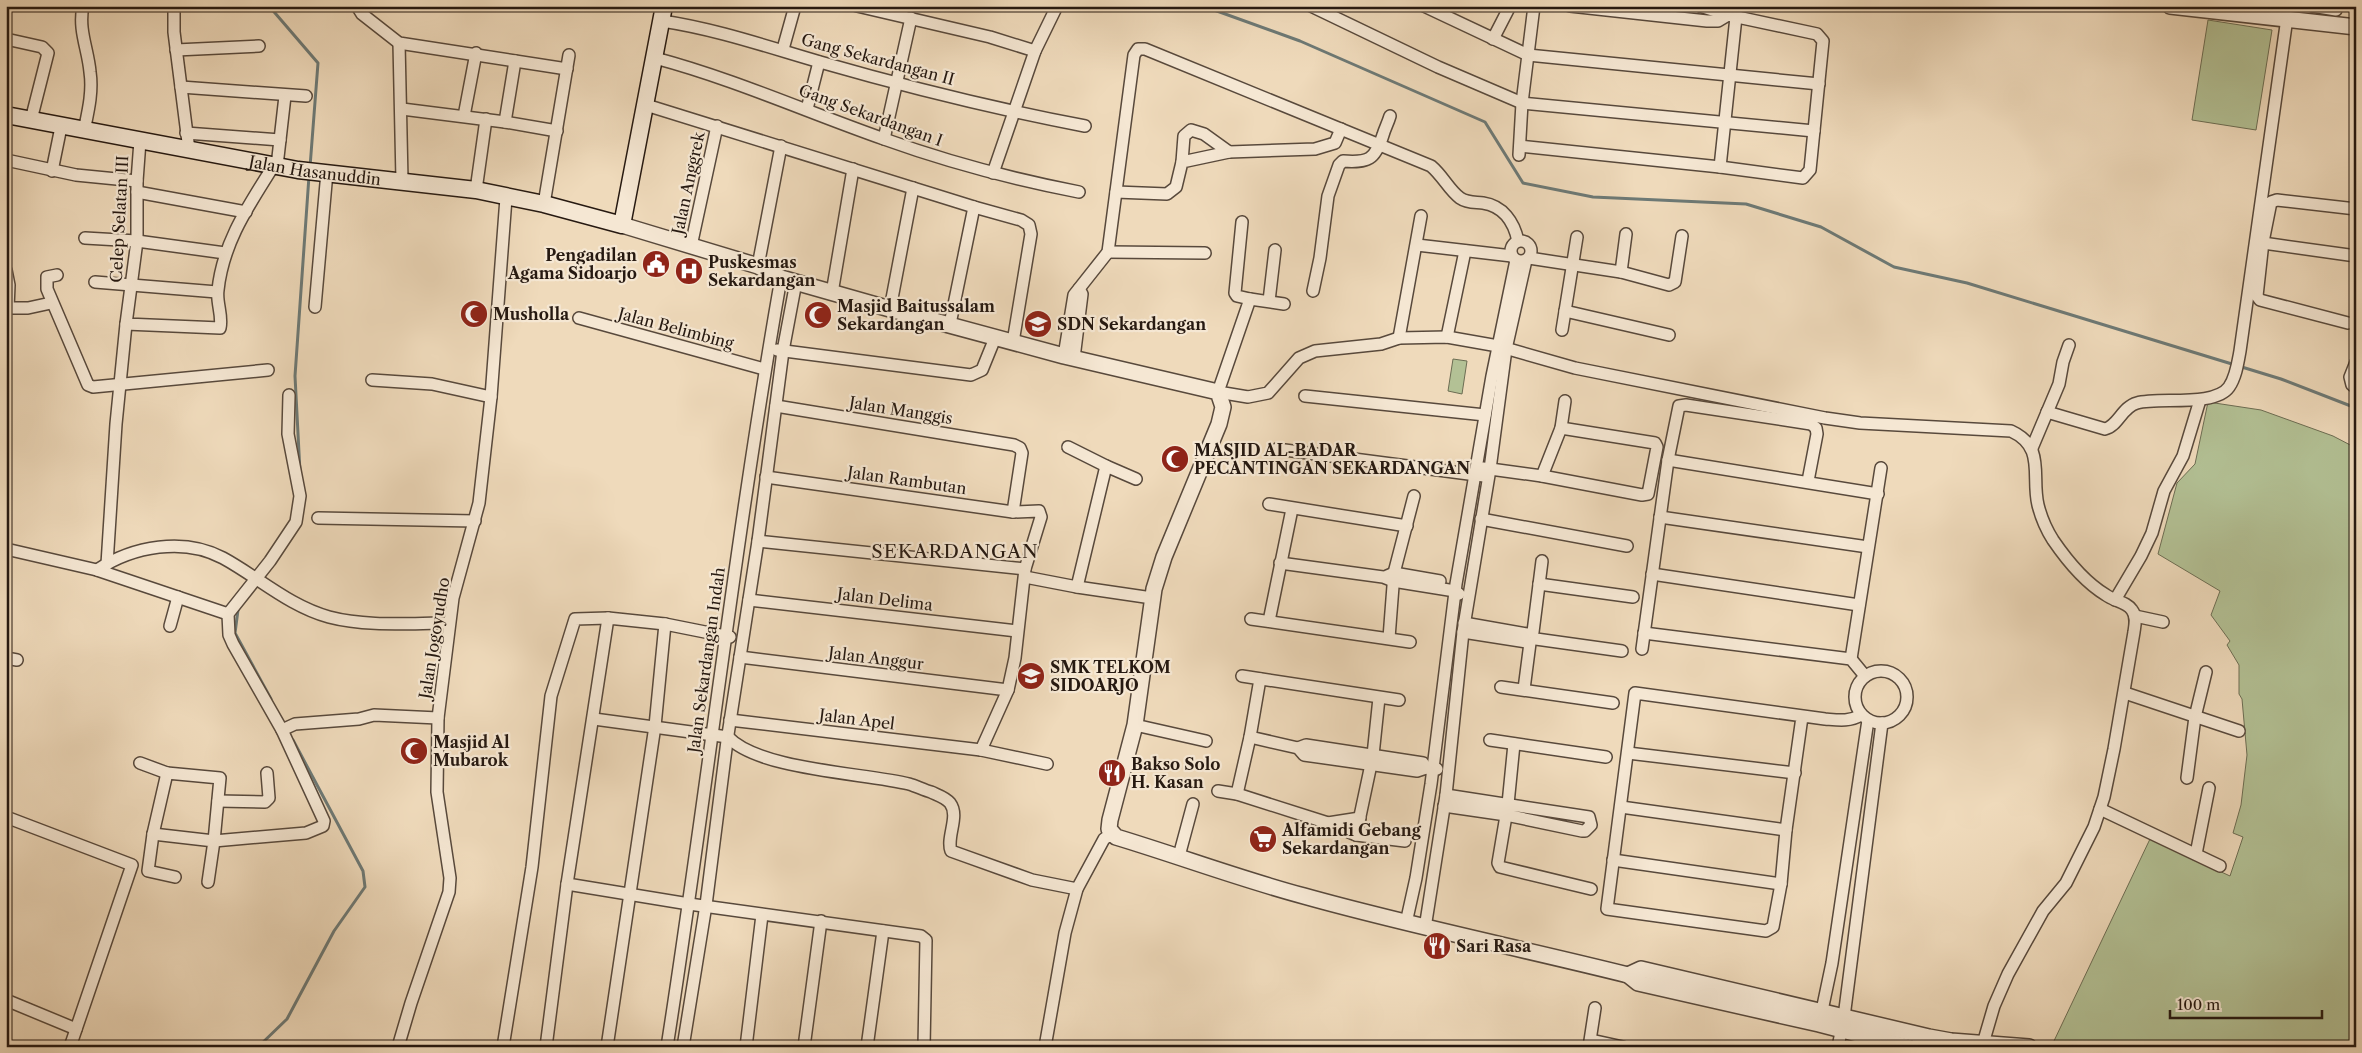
<svg xmlns="http://www.w3.org/2000/svg" width="2362" height="1053" viewBox="0 0 2362 1053" font-family="'Libre Caslon Text',serif">
<rect width="100%" height="100%" fill="#efdabb"/>
<filter id="stains"><feTurbulence type="fractalNoise" baseFrequency=".004" numOctaves="4"/><feColorMatrix values="0 0 0 0 .2 0 0 0 0 .09 0 0 0 0 .02 0 0 0 .5 -.17"/></filter>
<radialGradient id="worn" r=".72"><stop offset=".6" stop-color="#630" stop-opacity="0"/><stop offset="1" stop-color="#630" stop-opacity=".3"/></radialGradient>
<!-- green -->
<g fill="#b3c195" stroke="#6c6d53">
<polygon points="2208,20 2272,30 2256,130 2192,120"/>
<polygon points="1453,359 1467,361 1462,394 1448,391"/>
<polygon points="2208,402 2261,410 2333,436 2356,448 2356,1047 2089,1047 2053,1043 2150,839 2230,876 2243,837 2233,833 2241,805 2247,755 2242,699 2239,694 2239,665 2227,645 2230,641 2211,615 2220,591 2158,554 2177,483 2195,464"/>
</g>
<g fill="none" stroke-linecap="round" stroke-linejoin="round">
<!-- stream -->
<g stroke="#6d7975" stroke-width="3">
<polyline points="269,6 318,63 310,167"/>
<polyline points="1203,6 1300,41 1485,122 1523,183 1593,197 1746,204 1821,227 1894,267 1967,283 2281,379 2356,408"/>
<polyline points="300,472 295,376 309,176"/>
<polyline points="238,610 235,633 271,699"/>
<polyline points="258,1047 287,1019 334,931 365,887 363,871 293,740"/>
</g>
<defs>
<g id="minor">
<path d="M83 6C78 30 88 49 90 72 93 92 88 112 84 131"/>
<polyline points="174,6 174,32 189,150"/>
<polyline points="357,6 362,14 399,43 567,69"/>
<polyline points="857,6 990,37 1035,51"/>
<polyline points="1311,6 1438,67 1522,103 1814,131"/>
<polyline points="1424,6 1528,55 1819,84"/>
<polyline points="1570,6 1707,21 1718,21 1728,15"/>
<polyline points="2312,6 2336,10"/>
<path d="M662 21C716 29 768 47 820 62 907 87 996 109 1085 126"/>
<polyline points="6,39 42,47 48,53 31,120"/>
<polyline points="1493,39 1510,6"/>
<polyline points="399,43 402,180"/>
<polyline points="783,49 795,6"/>
<polyline points="176,50 259,46"/>
<path d="M655 58C734 79 807 112 884 139 948 162 1012 179 1079 192"/>
<polyline points="181,87 306,96"/>
<polyline points="646,105 974,207 1021,220 1029,225 1031,234 1013,342"/>
<polyline points="402,109 505,122 557,131"/>
<polyline points="807,109 819,62"/>
<polyline points="464,116 476,53"/>
<polyline points="505,122 515,61"/>
<polyline points="186,133 280,140"/>
<polyline points="884,139 911,18"/>
<path d="M140 141 137 181V241L126 324 220 328C223 316 216 302 218 290 223 242 249 205 274 165"/>
<polyline points="1520,146 1720,167 1803,178 1810,170 1823,41 1817,34 1728,15 1700,6"/>
<polyline points="1519,155 1522,103 1534,6"/>
<polyline points="6,160 76,175 137,181"/>
<polyline points="1182,162 1184,136 1191,130 1204,134 1229,152"/>
<polyline points="277,166 285,96"/>
<polyline points="1720,167 1736,17"/>
<polyline points="52,171 61,127"/>
<polyline points="993,173 1035,51 1057,6"/>
<polyline points="476,190 486,119"/>
<polyline points="137,192 246,212"/>
<polyline points="1116,192 1167,194 1176,187 1182,162 1229,152 1315,149 1335,143 1341,129"/>
<polyline points="544,204 569,55"/>
<path d="M1242 222 1235 293 1237 296 1250 299 1218 392 1248 397 1268 393 1299 358 1315 351 1381 344 1399 338 1447 337 1498 346 1575 368 1825 418 1860 423 2011 431C2046 447 2031 476 2038 505 2041 517 2046 529 2053 540 2066 559 2086 583 2106 595 2114 601 2127 602 2132 610 2137 617 2135 625 2134 632L2114 749 2104 797 2094 827 2066 883 2043 911 2008 974 1994 1006 1982 1047"/>
<polyline points="85,238 137,241 225,253"/>
<circle cx="1521" cy="251" r="10"/>
<polyline points="2256,242 2356,256"/>
<polyline points="1417,245 1512,256"/>
<polyline points="691,246 717,126"/>
<polyline points="1108,252 1205,253"/>
<polyline points="1529,258 1621,272 1669,285 1675,282 1682,236"/>
<polyline points="758,266 781,146"/>
<polyline points="6,270 9,285 8,309"/>
<polyline points="1621,272 1626,234"/>
<polyline points="57,275 47,277 47,289 88,385 93,387 268,370"/>
<polyline points="95,282 217,292"/>
<path d="M1313 291 1320 258 1328 196 1339 165 1343 161C1368 163 1375 160 1383 135 1385 128 1388 123 1390 116"/>
<polyline points="832,293 853,169"/>
<polyline points="1250,299 1284,304"/>
<polyline points="1269,301 1275,250"/>
<polyline points="315,307 327,172"/>
<polyline points="6,308 28,308 51,303"/>
<polyline points="890,309 913,188"/>
<polyline points="1565,311 1669,335"/>
<polyline points="579,318 764,369"/>
<polyline points="2348,323 2260,300 2257,296 2263,242 2271,202 2277,200 2356,209"/>
<polyline points="950,324 974,207"/>
<polyline points="1562,330 1577,237"/>
<polyline points="1447,337 1465,251"/>
<polyline points="1399,338 1421,216"/>
<polyline points="777,350 971,375 982,370 995,338"/>
<path d="M1064 356 1074 295 1108 252 1134 55 1138 49H1145L1431 166C1443 176 1449 190 1460 198 1467 203 1475 202 1483 203 1503 206 1514 222 1518 241"/>
<polyline points="1074,358 1082,294 1079,289"/>
<polyline points="2356,362 2350,377 2352,385 2356,387"/>
<polyline points="372,380 432,384 491,397"/>
<polyline points="1305,396 1485,415"/>
<polyline points="776,406 1014,445 1020,448 1022,453 1013,512"/>
<path d="M2047 412 2105 429C2118 426 2122 407 2137 403 2159 397 2215 407 2229 387 2236 377 2238 362 2240 351L2287 18"/>
<polyline points="1068,447 1106,466"/>
<polyline points="2032,448 2059,384 2063,362 2069,345"/>
<polyline points="1277,449 1484,476"/>
<polyline points="1668,460 1878,494"/>
<polyline points="1483,468 1542,476 1642,495 1648,494 1657,447 1655,443 1561,428"/>
<polyline points="1542,476 1561,428 1565,401"/>
<polyline points="766,477 1013,512 1039,511 1041,517 1025,569 1015,658 1008,690 981,750"/>
<polyline points="1269,504 1407,526"/>
<polyline points="1660,517 1868,547"/>
<polyline points="318,518 475,521"/>
<polyline points="1481,519 1627,546"/>
<polyline points="758,541 1025,569"/>
<polyline points="6,549 97,570 228,614"/>
<polyline points="1280,563 1383,577 1393,581 1455,591 1459,594"/>
<polyline points="107,564 116,424 126,324"/>
<path d="M97 570C133 546 184 537 223 558 258 577 289 606 329 617 367 627 410 623 449 623"/>
<polyline points="1652,574 1859,605"/>
<polyline points="1387,576 1394,573 1440,581"/>
<polyline points="1025,577 1077,587 1152,598"/>
<polyline points="1539,584 1633,597"/>
<polyline points="1077,587 1106,466 1136,479"/>
<polyline points="749,600 1017,631"/>
<polyline points="2115,600 2141,556 2152,533 2164,491 2183,456 2200,400"/>
<polyline points="2135,616 2163,622"/>
<polyline points="1251,619 1410,642"/>
<polyline points="1269,621 1292,509"/>
<polyline points="1464,623 1527,634"/>
<polyline points="170,626 178,597"/>
<polyline points="1463,632 1527,642"/>
<polyline points="1533,632 1542,561"/>
<polyline points="1644,633 1851,659 1865,676"/>
<polyline points="1389,638 1394,573 1414,496"/>
<polyline points="1536,639 1622,651"/>
<polyline points="1642,649 1668,460 1679,406 1686,405 1811,424 1816,428 1817,434 1808,481"/>
<polyline points="740,657 1008,690"/>
<polyline points="6,658 17,660"/>
<polyline points="1851,659 1881,468"/>
<circle cx="1881" cy="697" r="26"/>
<polyline points="1242,676 1399,700"/>
<polyline points="1501,687 1613,703"/>
<polyline points="1524,689 1530,643"/>
<polyline points="2125,693 2239,731"/>
<path d="M1802 717 1786 830 1781 884 1773 927 1766 931 1607 909 1635 693 1825 719C1838 720 1849 722 1861 715"/>
<path d="M594 719 728 737C759 770 864 773 909 784 916 786 924 790 931 792 937 795 945 797 950 803 960 816 946 837 951 851L1032 880 1077 889"/>
<polyline points="730,720 981,750 1047,764"/>
<polyline points="1135,725 1206,741"/>
<polyline points="282,730 295,724 359,719 374,715 438,718"/>
<polyline points="1250,737 1298,748 1304,755 1417,771 1426,768 1437,769"/>
<polyline points="1490,740 1606,757"/>
<polyline points="1514,744 1508,804 1498,863 1500,867 1591,889"/>
<polyline points="1298,748 1306,745 1423,763 1426,768"/>
<polyline points="1628,753 1795,773"/>
<polyline points="140,763 167,773"/>
<polyline points="2187,778 2195,717 2206,672"/>
<polyline points="1218,791 1237,794 1328,823 1356,835 1405,841"/>
<polyline points="1237,794 1250,737 1260,679"/>
<polyline points="218,801 265,802 269,798 267,773"/>
<polyline points="1444,806 1506,815 1582,831 1585,831 1591,825 1589,817 1446,795"/>
<polyline points="1621,807 1786,830"/>
<polyline points="2100,809 2220,866"/>
<polyline points="6,817 132,865 70,1047"/>
<polyline points="1328,823 1360,818"/>
<polyline points="153,834 214,841 208,882"/>
<polyline points="1356,835 1373,755 1379,698"/>
<polyline points="2196,854 2209,788"/>
<polyline points="1179,856 1193,804"/>
<polyline points="1613,860 1781,884"/>
<polyline points="175,877 148,871 153,834 167,773 220,778 214,841 306,833 323,826 324,821 282,730 233,644 229,635 228,614 270,561 296,522 300,496 288,434 289,395"/>
<polyline points="567,884 689,904 921,936 926,940 924,1047"/>
<polyline points="1406,923 1416,878 1431,784 1456,584 1492,376 1516,260"/>
<polyline points="1425,928 1446,795 1463,632 1490,469 1506,349 1526,260"/>
<polyline points="6,1000 76,1029"/>
<polyline points="1820,1020 1832,963 1868,720"/>
<polyline points="1591,1040 1623,1047"/>
<polyline points="398,1047 411,1003 449,892 450,878 437,792 438,718 453,598 479,503 491,397 506,198"/>
<polyline points="503,1047 532,867 551,696 575,619 608,618"/>
<polyline points="546,1047 567,884 608,618 665,624 730,637"/>
<polyline points="607,1047 655,726 665,624"/>
<path d="M667 1047C707 791 736 533 781 278"/>
<polyline points="683,1047 706,905 727,741 758,541 783,351 796,282"/>
<polyline points="746,1047 762,915"/>
<polyline points="804,1047 821,921"/>
<polyline points="867,1047 883,931"/>
<polyline points="1045,1047 1065,933 1077,889 1104,839 1108,836 1116,837"/>
<polyline points="1589,1047 1595,1008"/>
<polyline points="1838,1047 1844,1017 1882,723"/>
</g>
<g id="tertiary">
<polyline points="2170,6 2356,27"/>
<path d="M622 225 758 266 781 278 890 309 1064 356 1218 392 1223 407 1219 424 1164 557 1154 589 1135 725 1110 820 1109 829 1116 837C1179 856 1240 879 1304 896 1411 926 1520 948 1628 975L1638 983 1819 1024 1908 1047"/>
<polyline points="1628,975 1641,969 1929,1037 1951,1041 2029,1047"/>
</g>
<g id="secondary">
<path id="s1" d="M6 115 298 170 476 190 544 204 622 225 664 6"/>
</g>
</defs>
<!-- minor casing -->
<use href="#minor" stroke="#58493c" stroke-width="14"/>
<!-- tertiary casing -->
<use href="#tertiary" stroke="#58493c" stroke-width="18"/>
<!-- secondary casing -->
<use href="#secondary" stroke="#261911" stroke-width="19"/>
<!-- minor -->
<use href="#minor" stroke="#f5e7d3" stroke-width="11"/>
<!-- tertiary -->
<use href="#tertiary" stroke="#f5e7d3" stroke-width="15"/>
<!-- secondary -->
<use href="#secondary" stroke="#f5e7d3" stroke-width="16"/>
</g>
<!-- icons -->
<defs>
<symbol id="civic-disc" viewBox="-11 -11 22 22"><circle r="9.5" fill="#8f2418" stroke="#f5e7d3"/><path d="M-.6-6.5H3V-4.5H.6V-3L4-1V1h2V6H-6V1h2V-1L-.6-3ZM-1.2 2.5V6h2.4V2.5Z" fill="#fff"/></symbol>
<symbol id="hospital-disc" viewBox="-11 -11 22 22"><circle r="9.5" fill="#8f2418" stroke="#f5e7d3"/><path d="M-5-5h3v3.5h4V-5h3V5h-3V1.5h-4V5h-3Z" fill="#fff"/></symbol>
<symbol id="mosque-disc" viewBox="-11 -11 22 22"><circle r="9.5" fill="#8f2418" stroke="#f5e7d3"/><path d="M3.5-4.9A6 6 0 1 0 3.5 4.9A5 5 0 1 1 3.5-4.9Z" fill="#fff"/></symbol>
<symbol id="school-disc" viewBox="-11 -11 22 22"><circle r="9.5" fill="#8f2418" stroke="#f5e7d3"/><path d="M0-5L7-2L0 1L-7-2ZM-4 1L0 2.5L4 1V4Q0 6-4 4Z" fill="#fff"/></symbol>
<symbol id="restaurant-disc" viewBox="-11 -11 22 22"><circle r="9.5" fill="#8f2418" stroke="#f5e7d3"/><path d="M-5-6h1v4h1v-4h1v4h1v-4h1v5L-1.5 .5V6h-2V.5L-5-1ZM5-6V6H3V1.5H1.5Q1.5-4 5-6Z" fill="#fff"/></symbol>
<symbol id="supermarket-disc" viewBox="-11 -11 22 22"><circle r="9.5" fill="#8f2418" stroke="#f5e7d3"/><path d="M-6-5.5h2.5l.6 2H6L4.5 2H-2.5L-4.4-4H-6ZM-1.5 3.2a1.3 1.3 0 1 0 .1 0ZM3 3.2a1.3 1.3 0 1 0 .1 0Z" fill="#fff"/></symbol>
</defs>
<g fill-rule="evenodd">
<use href="#civic-disc" x="640" y="248" width="32" height="32"/>
<use href="#hospital-disc" x="673" y="255" width="32" height="32"/>
<use href="#mosque-disc" x="458" y="298" width="32" height="32"/>
<use href="#mosque-disc" x="802" y="299" width="32" height="32"/>
<use href="#school-disc" x="1022" y="308" width="32" height="32"/>
<use href="#mosque-disc" x="1159" y="443" width="32" height="32"/>
<use href="#school-disc" x="1015" y="660" width="32" height="32"/>
<use href="#mosque-disc" x="398" y="735" width="32" height="32"/>
<use href="#restaurant-disc" x="1096" y="757" width="32" height="32"/>
<use href="#supermarket-disc" x="1247" y="823" width="32" height="32"/>
<use href="#restaurant-disc" x="1421" y="930" width="32" height="32"/>
</g>
<g text-anchor="middle" dominant-baseline="central" stroke-width="4.5" stroke-linejoin="round" paint-order="stroke">
<!-- street labels -->
<g font-size="16" fill="#261911" stroke="#f5e7d3">
<text transform="translate(878 59) rotate(15)">Gang Sekardangan II</text>
<text transform="translate(871 115) rotate(20)">Gang Sekardangan I</text>
<text stroke="none"><textPath href="#s1" startOffset="314">Jalan Hasanuddin</textPath></text>
<text transform="translate(688 183) rotate(-78)">Jalan Anggrek</text>
<text transform="translate(119 219) rotate(-87)">Celep Selatan III</text>
<text transform="translate(676 328) rotate(15)">Jalan Belimbing</text>
<text transform="translate(901 410) rotate(9)">Jalan Manggis</text>
<text transform="translate(907 480) rotate(8)">Jalan Rambutan</text>
<text transform="translate(885 599) rotate(7)">Jalan Delima</text>
<text transform="translate(434 638) rotate(-81)">Jalan Jogoyudho</text>
<text transform="translate(876 658) rotate(7)">Jalan Anggur</text>
<text transform="translate(706 660) rotate(-82)">Jalan Sekardangan Indah</text>
<text transform="translate(857 719) rotate(7)">Jalan Apel</text>
</g>
<!-- poi labels -->
<g font-size="16" font-weight="bold" fill="#261911" stroke="#f5e7d3" text-anchor="start">
<text x="637" y="255" text-anchor="end">Pengadilan<tspan x="637" dy="18">Agama Sidoarjo</tspan></text>
<text x="708" y="262">Puskesmas<tspan x="708" dy="18">Sekardangan</tspan></text>
<text x="837" y="306">Masjid Baitussalam<tspan x="837" dy="18">Sekardangan</tspan></text>
<text x="493" y="314">Musholla</text>
<text x="1057" y="324">SDN Sekardangan</text>
<text x="1194" y="450">MASJID AL-BADAR<tspan x="1194" dy="18">PECANTINGAN SEKARDANGAN</tspan></text>
<text x="1050" y="667">SMK TELKOM<tspan x="1050" dy="18">SIDOARJO</tspan></text>
<text x="433" y="742">Masjid Al<tspan x="433" dy="18">Mubarok</tspan></text>
<text x="1131" y="764">Bakso Solo<tspan x="1131" dy="18">H. Kasan</tspan></text>
<text x="1282" y="830">Alfamidi Gebang<tspan x="1282" dy="18">Sekardangan</tspan></text>
<text x="1456" y="946">Sari Rasa</text>
</g>
<!-- quarter labels -->
<g font-size="19" letter-spacing="1" fill="#261911" stroke="#f5e7d3">
<text x="955" y="551">SEKARDANGAN</text>
</g>
</g>
<!-- margin -->
<rect width="2362" height="1053" fill="none" stroke="#efdabb" stroke-width="25"/>
<rect x="8" y="8" width="2347" height="1038" fill="none" stroke="#261911" stroke-width="2.5"/>
<rect x="12" y="12" width="2337" height="1028" fill="none" stroke="#261911"/>
<!-- scale -->
<path d="M2170 1010v8h152v-8" fill="none" stroke="#261911" stroke-width="2.5"/>
<text x="2177" y="1010" font-size="15" fill="#261911" stroke="#f5e7d3" stroke-width="4" paint-order="stroke">100 m</text>
<rect width="100%" height="100%" filter="url(#stains)"/>
<rect width="100%" height="100%" fill="url(#worn)"/>
</svg>
